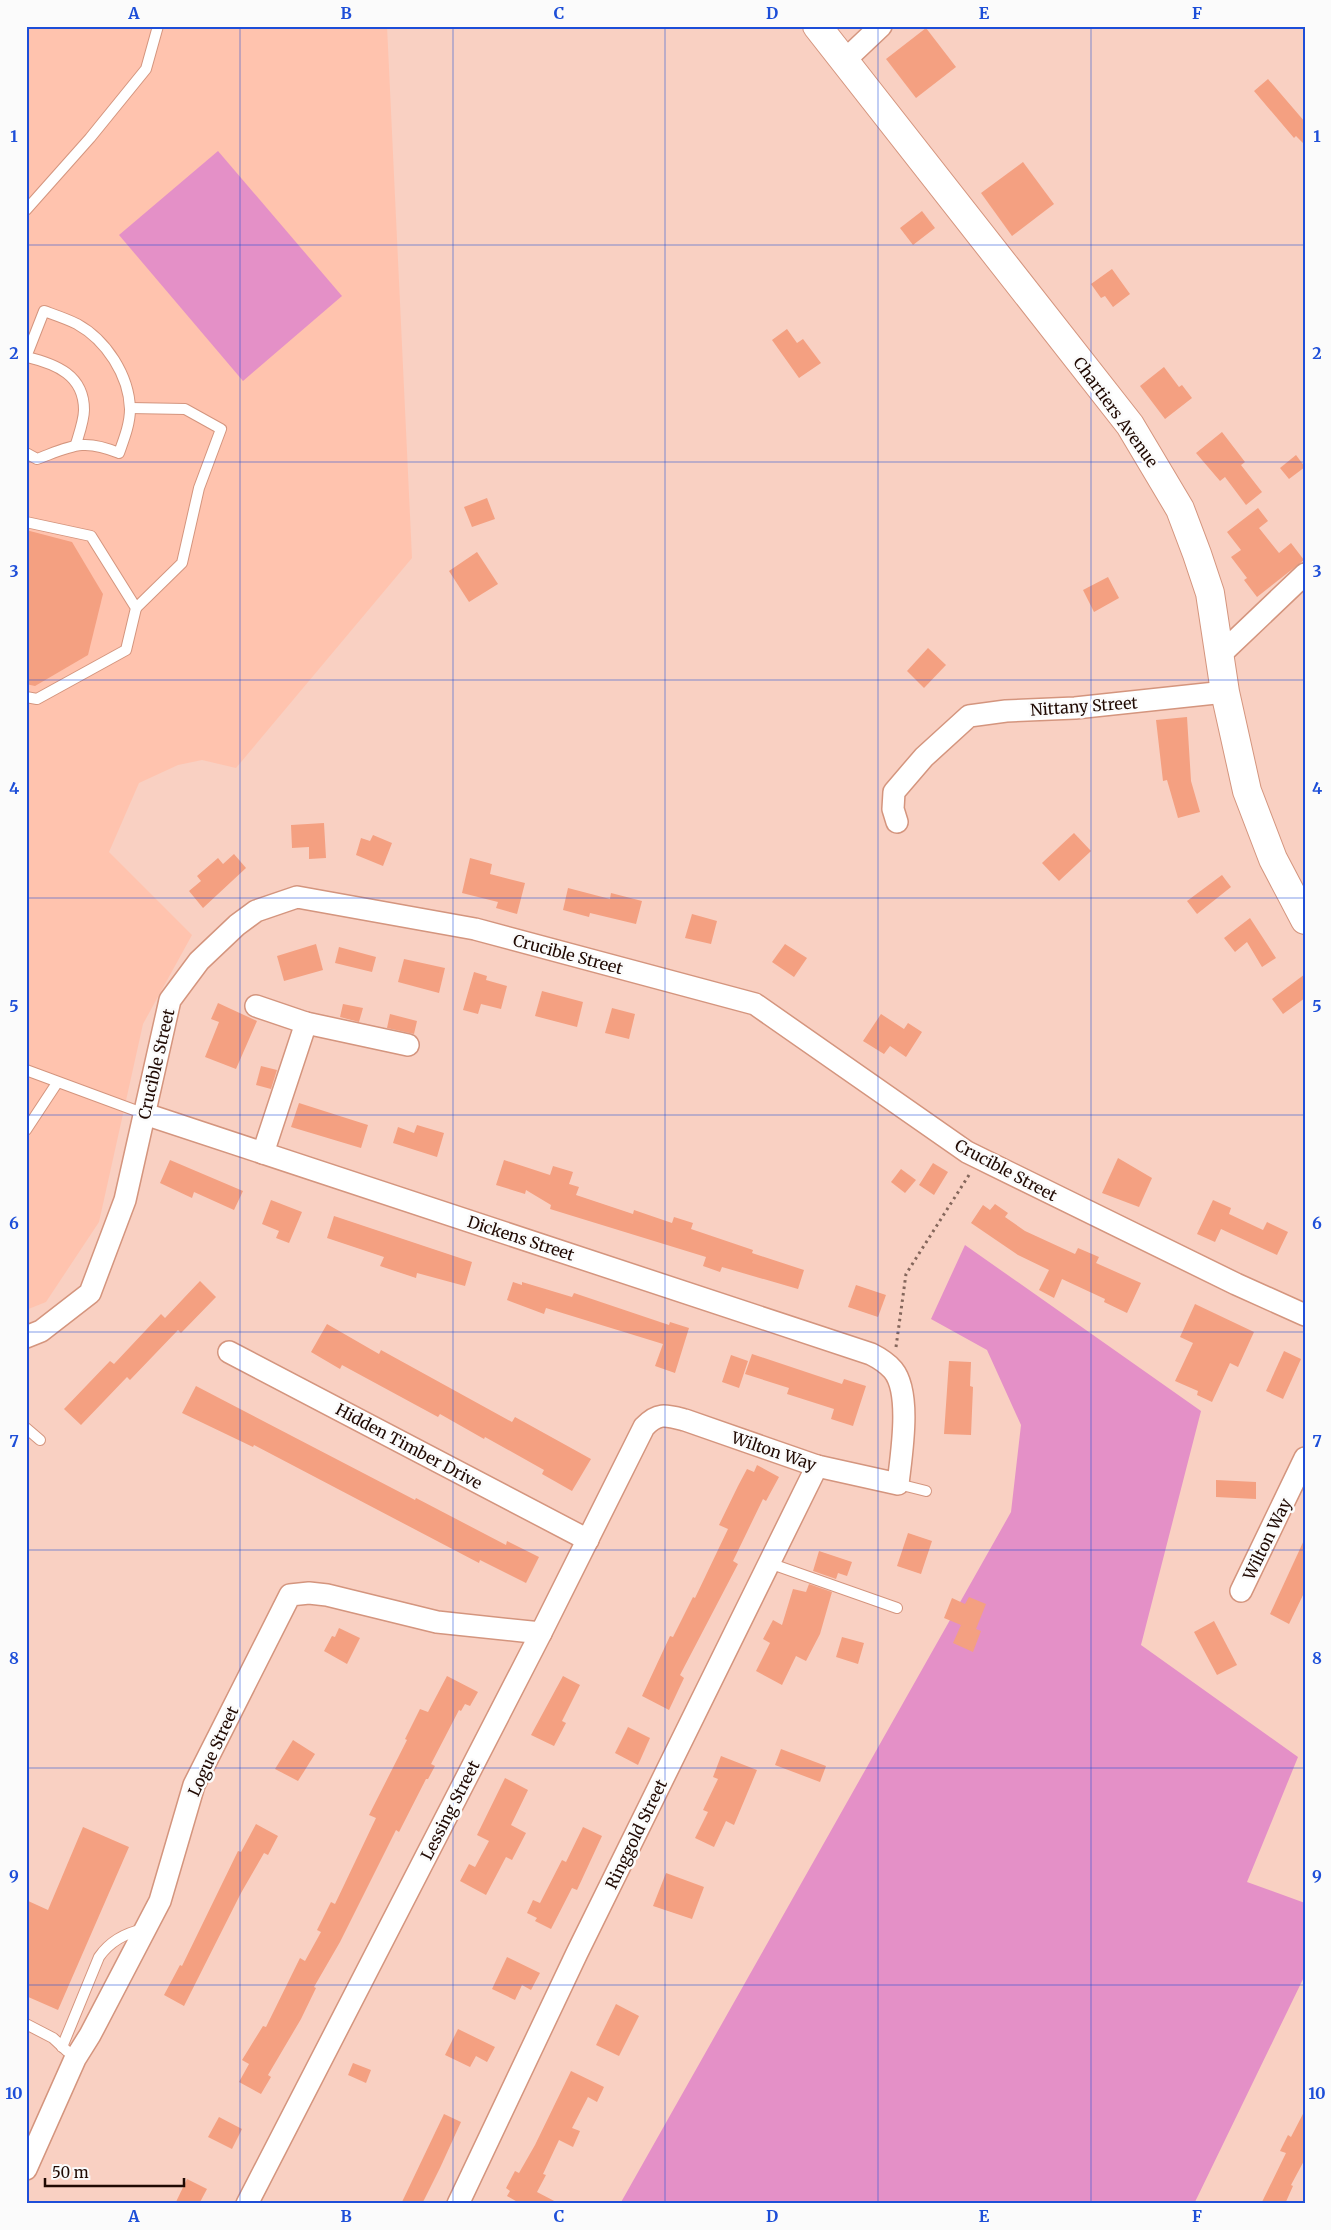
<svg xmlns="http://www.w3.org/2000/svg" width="1331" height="2230" viewBox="0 0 1331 2230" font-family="Merriweather,serif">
<rect width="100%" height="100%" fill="#f9d0c2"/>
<!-- built -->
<polygon fill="#ffc3ae" points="26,26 387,26 412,558 236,768 202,760 178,765 139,783 109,852 192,935 143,1024 99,1222 46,1302 26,1310"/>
<!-- green -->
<g fill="#e490c7">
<polygon points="218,151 342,296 243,381 119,235"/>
<polygon points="965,1245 1201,1411 1141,1645 1298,1757 1247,1882 1305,1903 1305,1975 1194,2204 620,2204 1011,1512 1021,1425 987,1350 931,1319"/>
</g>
<!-- building -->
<g fill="#f4a081">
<polygon points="926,28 956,67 916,98 886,59"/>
<polygon points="1268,79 1305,122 1305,145 1296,136 1294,138 1254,91"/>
<polygon points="1023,162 1054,204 1012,236 981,193"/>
<polygon points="922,211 935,228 913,245 900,228"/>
<polygon points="1112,269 1130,294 1113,307 1105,296 1101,298 1091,284"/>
<polygon points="787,329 797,343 803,339 821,363 799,378 772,340"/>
<polygon points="1164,367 1179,387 1182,385 1192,398 1165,419 1140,386"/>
<polygon points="1222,432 1245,462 1241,465 1262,492 1246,505 1225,477 1220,481 1196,453"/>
<polygon points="1296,455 1305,467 1289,479 1280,468"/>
<polygon points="487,498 495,519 472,527 464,507"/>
<polygon points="1258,508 1268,521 1259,528 1279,553 1291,543 1304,560 1257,597 1244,580 1247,578 1231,557 1241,550 1227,532"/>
<polygon points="26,530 72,542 103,594 88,655 35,686 26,684"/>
<polygon points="477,552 498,584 469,602 449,571"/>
<polygon points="1108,577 1119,598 1094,612 1083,590"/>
<polygon points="928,648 946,665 924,688 907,671"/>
<polygon points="1187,717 1191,781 1200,812 1178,818 1167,780 1163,781 1156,720"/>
<polygon points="324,823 326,858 309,859 309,847 292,848 291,825"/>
<polygon points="1074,833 1091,851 1059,881 1042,863"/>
<polygon points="373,835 392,843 383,866 356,855 361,838 370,841"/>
<polygon points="234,854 246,868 203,908 189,891 201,881 197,876 218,858 223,864"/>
<polygon points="470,858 492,864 490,874 525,883 517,914 496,908 498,902 462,893"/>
<polygon points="1222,875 1231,887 1197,914 1187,901"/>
<polygon points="568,888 610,899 611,893 642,901 636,924 590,913 589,917 563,910"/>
<polygon points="692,914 717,921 711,944 685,938"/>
<polygon points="1250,918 1276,958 1262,967 1247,942 1235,952 1224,938"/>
<polygon points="316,944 323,970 284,981 277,956"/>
<polygon points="785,944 807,958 794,977 772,962"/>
<polygon points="339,947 376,957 372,972 335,963"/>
<polygon points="404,959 445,968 439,993 398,982"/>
<polygon points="474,972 487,976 486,980 507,986 501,1009 481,1004 478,1014 463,1010"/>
<polygon points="1305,974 1305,998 1283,1014 1272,999"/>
<polygon points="542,991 583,1002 577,1027 535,1016"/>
<polygon points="218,1003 257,1021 236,1069 205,1057 219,1022 211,1019"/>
<polygon points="343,1004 363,1008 359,1022 340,1017"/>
<polygon points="612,1008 635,1014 629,1039 605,1033"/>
<polygon points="390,1014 417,1021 414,1034 387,1028"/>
<polygon points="881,1014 904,1029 908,1023 922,1032 906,1057 890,1046 884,1054 863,1041"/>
<polygon points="261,1066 277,1070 271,1089 256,1085"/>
<polygon points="299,1103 368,1125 361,1148 291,1127"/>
<polygon points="417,1125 444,1133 437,1157 393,1143 398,1127 414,1133"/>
<polygon points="1118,1158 1152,1178 1139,1207 1102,1193"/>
<polygon points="170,1160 243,1191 234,1210 194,1192 192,1198 160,1183"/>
<polygon points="504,1160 550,1175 553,1166 573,1172 569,1184 579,1187 576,1195 633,1214 634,1210 672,1223 674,1217 693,1223 691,1229 753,1250 752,1253 804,1270 798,1289 722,1267 720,1272 703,1266 706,1257 550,1209 551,1205 526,1190 525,1194 496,1185"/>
<polygon points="933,1163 948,1172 934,1195 919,1185"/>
<polygon points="901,1169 916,1180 905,1193 891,1182"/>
<polygon points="271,1200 302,1212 289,1243 276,1238 279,1231 262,1224"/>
<polygon points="1213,1200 1231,1208 1229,1214 1263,1230 1267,1222 1288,1232 1277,1255 1221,1229 1215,1242 1197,1234"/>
<polygon points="995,1204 1008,1213 1005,1217 1025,1231 1075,1254 1078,1248 1099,1257 1096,1263 1141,1283 1127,1313 1104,1302 1105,1299 1062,1279 1054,1298 1039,1290 1049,1270 1018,1255 971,1223 983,1205 990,1210"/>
<polygon points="334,1216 472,1262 465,1286 417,1273 416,1278 380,1266 384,1257 327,1238"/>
<polygon points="200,1281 216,1297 181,1333 178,1330 130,1380 127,1377 81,1425 64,1409 110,1361 114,1364 161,1314 165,1318"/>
<polygon points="513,1282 522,1285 522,1282 572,1297 574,1293 669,1325 670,1322 689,1328 675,1373 655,1366 663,1344 546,1308 544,1314 507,1300"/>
<polygon points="856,1285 886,1295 878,1317 848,1307"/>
<polygon points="1195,1304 1254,1332 1238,1367 1230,1363 1212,1402 1197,1395 1198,1391 1175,1381 1193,1343 1180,1337"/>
<polygon points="327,1324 379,1354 381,1350 512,1422 515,1417 591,1459 572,1491 542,1474 544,1470 485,1437 484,1439 440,1414 438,1417 342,1365 340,1369 311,1352"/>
<polygon points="1284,1351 1301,1359 1283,1399 1266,1391"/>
<polygon points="752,1354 842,1384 844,1379 866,1386 853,1426 831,1419 834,1409 787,1394 789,1388 745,1374"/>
<polygon points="731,1355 748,1361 739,1388 722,1382"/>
<polygon points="949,1361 971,1362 970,1386 973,1387 971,1435 944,1434"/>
<polygon points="196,1386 415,1500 416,1498 506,1545 507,1541 539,1557 526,1583 480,1560 479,1563 254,1445 253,1447 182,1413"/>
<polygon points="757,1465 779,1477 766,1501 763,1499 733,1561 738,1564 680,1675 684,1678 669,1710 642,1696 670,1636 673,1637 693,1597 695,1598 728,1529 719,1525 738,1486 747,1469 754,1472"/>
<polygon points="1216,1480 1256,1482 1256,1499 1216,1497"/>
<polygon points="908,1533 932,1541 921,1574 897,1566"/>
<polygon points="1305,1538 1305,1591 1289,1624 1270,1614"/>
<polygon points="819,1551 852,1562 847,1576 838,1573 836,1579 813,1571"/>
<polygon points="809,1584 832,1592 820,1634 806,1661 796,1656 782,1685 756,1671 770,1643 763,1639 773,1620 782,1625 793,1589 806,1592"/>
<polygon points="969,1597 986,1604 976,1629 981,1631 973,1652 953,1643 961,1625 944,1618 952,1598 965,1604"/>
<polygon points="1214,1621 1237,1665 1217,1675 1194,1632"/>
<polygon points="339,1628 360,1638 347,1664 324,1651 332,1636 335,1637"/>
<polygon points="842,1637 864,1643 858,1664 836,1657"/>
<polygon points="447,1676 478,1692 470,1706 465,1704 461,1711 459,1710 431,1764 435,1766 428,1779 426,1779 399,1832 396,1830 340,1942 314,1987 316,1988 301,2019 268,2075 271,2077 261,2094 239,2082 249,2064 242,2060 263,2026 266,2027 300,1958 305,1961 321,1932 317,1930 331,1902 335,1904 376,1818 369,1815 407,1740 405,1739 420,1709 428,1712"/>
<polygon points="563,1676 580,1685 562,1721 566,1723 554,1746 531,1735"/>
<polygon points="628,1727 650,1738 638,1765 615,1753"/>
<polygon points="293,1740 315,1754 298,1781 275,1769"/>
<polygon points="781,1749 826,1766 820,1782 775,1765"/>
<polygon points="721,1756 757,1770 734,1825 726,1821 714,1847 695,1838 708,1812 703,1810 718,1779 713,1777"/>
<polygon points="505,1778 528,1790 511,1825 526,1833 512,1860 506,1857 486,1895 460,1881 469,1864 475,1867 489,1841 477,1835"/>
<polygon points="256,1824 278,1836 268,1855 264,1853 241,1893 184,2006 164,1995 180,1965 182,1966 238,1851 241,1852"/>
<polygon points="83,1827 129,1847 58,2010 26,1996 26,1900 48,1910"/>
<polygon points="583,1827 602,1836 577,1890 572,1888 551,1929 535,1921 537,1918 527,1913 533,1900 540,1903 562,1860 566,1862"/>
<polygon points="666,1873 704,1887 692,1919 653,1906"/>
<polygon points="507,1957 540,1973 531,1990 522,1985 515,2000 492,1989"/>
<polygon points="616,2004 639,2016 619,2056 596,2045"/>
<polygon points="458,2029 495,2047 487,2062 476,2056 470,2067 445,2055"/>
<polygon points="353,2063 371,2070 366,2083 348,2075"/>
<polygon points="571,2071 604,2087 597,2102 588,2097 572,2128 580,2131 573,2147 559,2140 543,2174 546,2175 537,2192 560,2204 521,2204 507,2196 510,2191 506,2188 515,2171 519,2173 535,2145"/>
<polygon points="1305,2110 1305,2159 1291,2185 1293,2186 1285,2204 1261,2204 1286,2153 1280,2151 1288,2135 1291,2137"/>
<polygon points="444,2114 461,2122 440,2168 422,2204 401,2204"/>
<polygon points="219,2117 242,2129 232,2149 208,2137"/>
<polygon points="187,2179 207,2189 199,2204 175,2204"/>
</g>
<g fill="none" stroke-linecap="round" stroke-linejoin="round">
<defs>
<g id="lane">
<polyline points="26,210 90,138 146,69 158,26"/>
<path d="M26 357 44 311C55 315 67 319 77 324 106 340 129 375 130 409 130 424 124 439 119 453 83 438 72 446 37 459L26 453"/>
<path d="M27 357C56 364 84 375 84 410 84 420 79 434 76 444"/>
<polyline points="130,408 185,409 221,429 199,488 182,563 136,608"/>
<polyline points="26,522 91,536 136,608 126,650 37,699 26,697"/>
<polyline points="26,1070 145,1114"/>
<polyline points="26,1130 57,1083"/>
<polyline points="26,1428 40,1440"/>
<polyline points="898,1484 926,1491"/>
<polyline points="769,1563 897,1608"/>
<polyline points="26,2024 53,2038 67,2051"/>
<path d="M62 2047 99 1957C110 1941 125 1933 144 1929"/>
</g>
<g id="street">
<polyline points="844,61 881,26"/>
<polyline points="1221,654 1305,574"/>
<polyline points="897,822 893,809 894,792 924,757 969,716 1006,711 1075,708 1225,692"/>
<polyline points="256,1006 306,1023 263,1153"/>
<polyline points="306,1023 408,1045"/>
<path d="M145 1114 871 1354C879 1358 887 1363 893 1370 912 1393 901 1456 898 1484L817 1466 685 1420C666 1415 658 1412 644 1427L541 1633 247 2204"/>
<polyline points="26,1337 41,1331 90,1293 125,1200 170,1000 199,961 237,925 256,911 297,897 475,929 755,1004 967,1152 1236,1284 1305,1315"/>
<polyline points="229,1352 588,1540"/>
<polyline points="1241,1591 1305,1458"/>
<polyline points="26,2169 75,2059 90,2035 160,1901 194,1785 290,1595 309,1593 327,1595 437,1622 541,1633"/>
<polyline points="458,2204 577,1953 817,1466"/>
</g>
<polyline id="secondary" points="817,26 1130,425 1180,509 1197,554 1210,593 1225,692 1247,791 1273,859 1305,920"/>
</defs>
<!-- lane casing -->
<use href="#lane" stroke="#d4957e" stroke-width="12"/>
<!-- street casing -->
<use href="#street" stroke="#d4957e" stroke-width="24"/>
<!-- secondary casing -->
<use href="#secondary" stroke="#d4957e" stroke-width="30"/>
<!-- path -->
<polyline stroke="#84665b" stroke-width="3" stroke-dasharray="2.5 4" stroke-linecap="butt" points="896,1347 906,1274 969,1175"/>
<!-- lane -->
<use href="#lane" stroke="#fff" stroke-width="10"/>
<!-- street -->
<use href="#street" stroke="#fff" stroke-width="21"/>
<!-- secondary -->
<use href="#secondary" stroke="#fff" stroke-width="28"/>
</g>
<!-- grid -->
<path fill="none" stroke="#1d4ed8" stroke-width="1" stroke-opacity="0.55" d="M240 26V2204M453 26V2204M665 26V2204M878 26V2204M1091 26V2204M26 245H1305M26 462H1305M26 680H1305M26 898H1305M26 1115H1305M26 1332H1305M26 1550H1305M26 1768H1305M26 1985H1305"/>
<g text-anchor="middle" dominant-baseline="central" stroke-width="5" stroke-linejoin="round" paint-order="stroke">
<!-- street labels -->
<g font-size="16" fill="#200a03" stroke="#fbfbfb">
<text transform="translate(1116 412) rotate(54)">Chartiers Avenue</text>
<text transform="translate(1084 706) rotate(-4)">Nittany Street</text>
<text transform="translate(568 954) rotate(15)">Crucible Street</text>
<text transform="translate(156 1064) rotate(-77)">Crucible Street</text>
<text transform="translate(1006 1170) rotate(28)">Crucible Street</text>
<text transform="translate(521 1238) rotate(18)">Dickens Street</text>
<text transform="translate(409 1446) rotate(28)">Hidden Timber Drive</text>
<text transform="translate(774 1451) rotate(19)">Wilton Way</text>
<text transform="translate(1267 1539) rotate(-64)">Wilton Way</text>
<text transform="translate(213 1751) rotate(-65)">Logue Street</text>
<text transform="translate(450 1810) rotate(-63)">Lessing Street</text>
<text transform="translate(636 1834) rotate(-64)">Ringgold Street</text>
</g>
</g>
<!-- border -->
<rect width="1331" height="2230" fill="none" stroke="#fbfbfb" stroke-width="55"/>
<!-- scale -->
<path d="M45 2178v8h139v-8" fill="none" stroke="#200a03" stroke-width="2.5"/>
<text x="52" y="2178" font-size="15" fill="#200a03" stroke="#fbfbfb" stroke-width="4" paint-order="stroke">50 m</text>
<rect x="28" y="28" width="1276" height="2174" fill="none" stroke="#1d4ed8" stroke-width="2"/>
<g font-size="16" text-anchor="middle" font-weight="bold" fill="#1d4ed8">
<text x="134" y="19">A</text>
<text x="346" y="19">B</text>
<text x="559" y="19">C</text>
<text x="772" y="19">D</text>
<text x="984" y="19">E</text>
<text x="1197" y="19">F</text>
<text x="14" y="142">1</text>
<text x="1317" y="142">1</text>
<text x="14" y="359">2</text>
<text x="1317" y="359">2</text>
<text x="14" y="577">3</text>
<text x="1317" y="577">3</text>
<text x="14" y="794">4</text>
<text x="1317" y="794">4</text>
<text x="14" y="1012">5</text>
<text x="1317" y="1012">5</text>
<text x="14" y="1229">6</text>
<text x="1317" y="1229">6</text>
<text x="14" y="1447">7</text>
<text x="1317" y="1447">7</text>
<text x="14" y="1664">8</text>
<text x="1317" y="1664">8</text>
<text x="14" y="1882">9</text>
<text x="1317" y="1882">9</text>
<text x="14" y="2099">10</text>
<text x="1317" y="2099">10</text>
<text x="134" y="2222">A</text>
<text x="346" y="2222">B</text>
<text x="559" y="2222">C</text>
<text x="772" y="2222">D</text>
<text x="984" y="2222">E</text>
<text x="1197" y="2222">F</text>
</g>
</svg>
